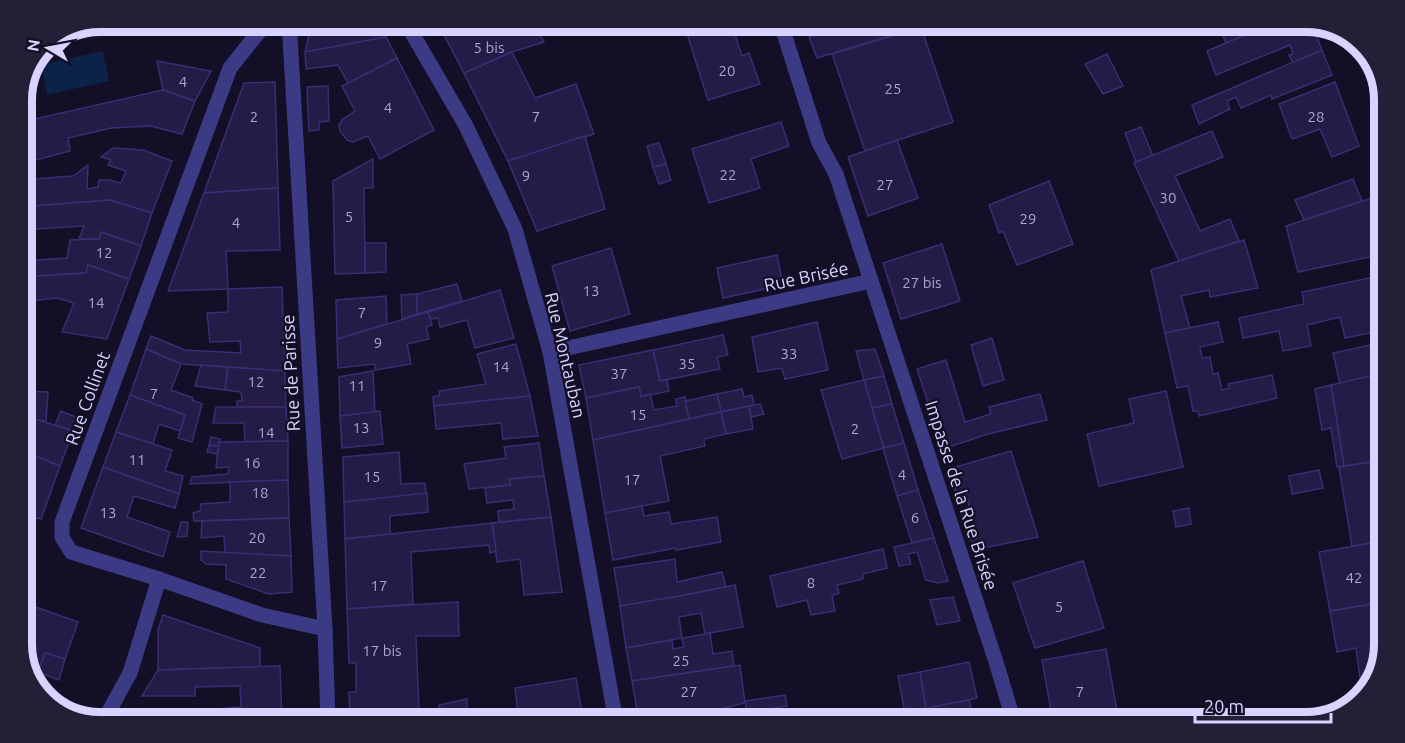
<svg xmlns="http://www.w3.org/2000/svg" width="1405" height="743" viewBox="0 0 1405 743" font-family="Ubuntu,sans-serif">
<rect width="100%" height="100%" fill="#130f26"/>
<!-- water -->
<polygon fill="#0c2248" points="103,51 109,81 47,95 41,65"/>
<!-- building -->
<g fill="#241b47" stroke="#3b2d73" stroke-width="1.5">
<polygon points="149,21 174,21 150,28"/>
<polygon points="334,21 377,21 386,37 305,52 311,26 334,22"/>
<polygon points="437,21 458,21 441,29"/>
<polygon points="458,21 533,21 544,42 512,52 464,73 441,29"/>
<polygon points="683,21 738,21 731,23 742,56 749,53 760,84 708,100"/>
<polygon points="860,21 863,21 863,22 868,21 924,21 926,25 817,58 809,37"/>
<polygon points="1228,21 1247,21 1252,32 1226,43 1218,25"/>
<polygon points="1279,21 1311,22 1322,50 1293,63 1289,55 1293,54 1290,45 1216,75 1207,51"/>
<polygon points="97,22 98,25 73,32"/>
<polygon points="921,27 953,122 865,151 832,54"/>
<polygon points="386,37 397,58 348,83 338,65 306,69 305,52"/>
<polygon points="1322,50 1332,75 1272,99 1271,95 1241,108 1236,97 1227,101 1230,109 1199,124 1192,105"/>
<polygon points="512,52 535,98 576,84 594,134 508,161 464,73"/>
<polygon points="1107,54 1123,86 1103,94 1085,64"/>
<polygon points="397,58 434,130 380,159 368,136 353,142 347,140 340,131 339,125 343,119 355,111 342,86"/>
<polygon points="157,61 211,71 195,101 163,90"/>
<polygon points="275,82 278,188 204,193 244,83"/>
<polygon points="1335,82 1359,146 1332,157 1320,129 1292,139 1279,104"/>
<polygon points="26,86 32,120 21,122 21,95"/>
<polygon points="328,86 329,121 319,122 319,130 309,131 307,87"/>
<polygon points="163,90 195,101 182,134 151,126 111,128 68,138 70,151 32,161 29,145 21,147 21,122"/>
<polygon points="781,122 789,146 751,159 760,188 709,203 692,149"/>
<polygon points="1141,127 1153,156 1136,162 1125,133"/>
<polygon points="1212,131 1223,157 1175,176 1200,231 1230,219 1239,241 1179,261 1134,163"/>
<polygon points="585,136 605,209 537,231 508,161"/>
<polygon points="897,140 918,198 868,216 848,157"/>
<polygon points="659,143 666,164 653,167 647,146"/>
<polygon points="113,148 143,150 172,161 152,213 110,200 21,207 21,180 73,176 88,165 87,189 98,187 99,180 109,180 121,183 126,171 108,165 111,160 101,157"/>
<polygon points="373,159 373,188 364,188 365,273 335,274 333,181"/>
<polygon points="666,164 671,180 659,184 653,167"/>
<polygon points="1353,179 1362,201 1304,220 1295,200"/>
<polygon points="1049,181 1073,244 1017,265 1003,231 999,233 989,205"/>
<polygon points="278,188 280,250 226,251 228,289 168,291 204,193"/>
<polygon points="1378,196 1384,218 1384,254 1298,272 1286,226"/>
<polygon points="110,200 152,213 141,246 101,232 99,239 79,239 84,226 21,230 21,207"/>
<polygon points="101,232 141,246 129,279 88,265 86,273 21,277 21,261 67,258 70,240 99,239"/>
<polygon points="1244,240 1258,288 1210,297 1209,290 1181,296 1190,328 1165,333 1151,270"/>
<polygon points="365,243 386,243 386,272 365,273"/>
<polygon points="942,244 960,301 901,319 883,263"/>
<polygon points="611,248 630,314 570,331 552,266"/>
<polygon points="777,255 783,285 723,298 717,268"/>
<polygon points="88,265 129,279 107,339 62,332 74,303 57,298 21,302 21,277 86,273"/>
<polygon points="1384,275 1384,330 1345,338 1340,317 1307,325 1311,346 1283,351 1279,331 1243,338 1239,318 1304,304 1302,292"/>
<polygon points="457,284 462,301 417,314 417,294"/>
<polygon points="282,287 285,371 181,364 146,349 151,336 185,350 241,353 240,341 210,342 207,313 228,312 228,289"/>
<polygon points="500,290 514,338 475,348 467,320 440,327 438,318 430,319 428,312"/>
<polygon points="417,294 417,314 402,319 401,295"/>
<polygon points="386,296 387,324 337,339 336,300"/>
<polygon points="428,312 432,325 426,327 429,339 407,344 411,364 375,370 375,364 338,368 337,339"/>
<polygon points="817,322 828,370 785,379 782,368 758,372 752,337"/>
<polygon points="1218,322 1223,342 1200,347 1202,358 1210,357 1213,374 1218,373 1222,390 1230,388 1228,384 1272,375 1277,398 1199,416 1198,411 1193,411 1188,386 1177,388 1165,333"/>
<polygon points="723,335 728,355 717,357 720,369 660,381 653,350"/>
<polygon points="992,338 1004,380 983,386 971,345"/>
<polygon points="1384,342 1384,373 1340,384 1333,353"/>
<polygon points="516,344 530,396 434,406 433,397 440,395 439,391 486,384 477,354"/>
<polygon points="146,349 181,364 171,390 193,398 192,400 202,404 192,442 178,438 185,415 130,395"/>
<polygon points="875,349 884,376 864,380 856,351"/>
<polygon points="653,350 660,381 667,380 669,391 641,397 639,387 586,398 579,365"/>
<polygon points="946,360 965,422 991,414 989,407 1040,394 1047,420 988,434 943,449 917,369"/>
<polygon points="201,365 228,367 225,390 195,386"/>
<polygon points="228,367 285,371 286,407 237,407 237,401 242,401 241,392 225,390"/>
<polygon points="373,371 375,412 340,416 339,377"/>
<polygon points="1383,373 1384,460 1344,466 1331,385"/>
<polygon points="884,376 892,404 872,408 864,380"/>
<polygon points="864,380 884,448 842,459 821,390"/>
<polygon points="1331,385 1344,466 1337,467 1331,428 1322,430 1315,389"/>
<polygon points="639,387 641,397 650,394 654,410 677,406 676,399 685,397 689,419 593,440 586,398"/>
<polygon points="742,389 744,397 752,395 754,405 721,412 717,394"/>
<polygon points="21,391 48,392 46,422 32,418 21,418"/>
<polygon points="1166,391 1183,467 1099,486 1087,434 1134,423 1129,399"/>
<polygon points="717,394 721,412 689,419 685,401"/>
<polygon points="130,395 185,415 180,431 159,424 153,444 116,432"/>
<polygon points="530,396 538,436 503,439 501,423 436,429 434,406"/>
<polygon points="760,404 764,414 751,417 749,406"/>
<polygon points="892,404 904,443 884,448 872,408"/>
<polygon points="749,406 753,429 726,434 721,412"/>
<polygon points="216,407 286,407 288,441 245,442 244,423 213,423"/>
<polygon points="61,411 78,418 73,431 55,425"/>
<polygon points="380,411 383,444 342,448 340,416"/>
<polygon points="721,412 726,434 704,439 705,446 660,456 669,501 605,513 593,440"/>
<polygon points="21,418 32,418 73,431 60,466 22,451 29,432 21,432"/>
<polygon points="116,432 172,450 165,471 183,476 179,494 103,467"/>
<polygon points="211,437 220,439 219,446 209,445"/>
<polygon points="288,441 288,480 190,484 192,477 228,474 229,467 216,468 219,442"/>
<polygon points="539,443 544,476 509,479 511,485 469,489 464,464 506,458 504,447"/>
<polygon points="904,443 918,490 897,496 883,448"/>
<polygon points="209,445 219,446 217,454 207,452"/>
<polygon points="22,451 60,466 41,519 21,514"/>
<polygon points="1011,451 1038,537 974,550 965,519 972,517 965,491 956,493 949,469"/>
<polygon points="399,452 401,484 425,483 426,494 344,502 343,457"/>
<polygon points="1384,460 1384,541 1352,546 1339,467"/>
<polygon points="103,467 179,494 175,508 134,496 127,517 170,532 163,557 81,528"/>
<polygon points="1319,470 1323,488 1292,494 1289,476"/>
<polygon points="544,476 551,517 499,522 498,511 514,509 513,500 487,503 485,488 511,485 509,479"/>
<polygon points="288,480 289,518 194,521 193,513 200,511 201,504 230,502 230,482"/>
<polygon points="918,490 934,538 912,543 897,496"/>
<polygon points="427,493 428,512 390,516 390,534 345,539 344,502"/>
<polygon points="642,506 644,516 669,512 671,524 717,517 721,542 676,550 676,548 613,560 605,513"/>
<polygon points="1189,508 1191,524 1176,527 1173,511"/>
<polygon points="551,517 562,592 524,595 520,559 497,562 492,523"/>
<polygon points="289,518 291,556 225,553 224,536 201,538 202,521"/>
<polygon points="181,522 188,522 187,536 177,537"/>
<polygon points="492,523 496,551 490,553 489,545 411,552 413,604 347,609 345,539"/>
<polygon points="934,538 948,581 938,583 926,580 917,552 908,554 911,564 899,566 894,547"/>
<polygon points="1384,541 1384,602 1330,611 1319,552"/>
<polygon points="883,549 887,568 863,574 863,579 837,585 839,593 832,596 835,611 811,615 807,600 777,607 770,576"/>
<polygon points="201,551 291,556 292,592 269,594 226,579 226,565 206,564 201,560"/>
<polygon points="675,559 677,582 722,572 726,587 680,596 620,606 614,568"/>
<polygon points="1083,561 1104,628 1035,648 1013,583"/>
<polygon points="735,585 743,627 705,634 701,613 679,617 682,638 626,648 620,606 680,596"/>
<polygon points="953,597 960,621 937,625 930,600"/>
<polygon points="458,602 459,636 416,636 419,710 386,717 350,717 349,692 356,692 356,663 349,663 347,609"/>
<polygon points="1384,602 1384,644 1377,675 1360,678 1356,648 1337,652 1330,611"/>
<polygon points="33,606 78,622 65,659 45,653 38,672 28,669 21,649 21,613 25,614 27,609"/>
<polygon points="163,615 260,648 260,667 158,670 158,630"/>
<polygon points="710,633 713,654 732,651 734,666 632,681 626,648 672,640 673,649 684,647 682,638"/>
<polygon points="1106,649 1119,722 1053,722 1042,660"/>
<polygon points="45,653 65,659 59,680 38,672"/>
<polygon points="969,662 977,698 926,709 920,672"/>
<polygon points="740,665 745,703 674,720 674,722 639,722 632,681"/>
<polygon points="280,666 282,722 218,722 216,709 241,707 240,686 195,687 195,696 142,696 158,670"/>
<polygon points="920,672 926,709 905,713 898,676"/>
<polygon points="576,678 582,714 519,722 515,688"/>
<polygon points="785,695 787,706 747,713 745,701"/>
<polygon points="467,699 467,722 439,722 439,705"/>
<polygon points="969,700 975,722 935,722 931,707"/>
<polygon points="582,714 584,722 518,722 519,722"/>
<polygon points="350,717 386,717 387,722 350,722"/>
</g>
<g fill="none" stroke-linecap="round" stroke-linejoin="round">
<!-- street -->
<g stroke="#3d3a85" stroke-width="15">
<polyline points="272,21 258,33 230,68 62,522 62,537 71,552 159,579 262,615 325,629"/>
<polyline points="289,21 325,629 328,722"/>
<polyline points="405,21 466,126 515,229 550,352 616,722"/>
<polyline points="780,21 819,143 836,174 996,662 1014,722"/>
<polyline points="550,352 871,281"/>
<polyline points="103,722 130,673 159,579"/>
</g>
</g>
<g text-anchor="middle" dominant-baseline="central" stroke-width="4.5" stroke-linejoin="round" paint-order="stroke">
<!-- number labels -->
<g font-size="15" fill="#aca6d1">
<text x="489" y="47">5 bis</text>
<text x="727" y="70">20</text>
<text x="183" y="81">4</text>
<text x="893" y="88">25</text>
<text x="388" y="107">4</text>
<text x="254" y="116">2</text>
<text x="536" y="116">7</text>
<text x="1316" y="116">28</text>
<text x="728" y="174">22</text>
<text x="526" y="175">9</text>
<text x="885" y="184">27</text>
<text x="1168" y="197">30</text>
<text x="349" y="216">5</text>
<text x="1028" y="218">29</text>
<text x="236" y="222">4</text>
<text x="104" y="252">12</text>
<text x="922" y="282">27 bis</text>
<text x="591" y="290">13</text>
<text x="96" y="302">14</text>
<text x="362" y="312">7</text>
<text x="378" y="342">9</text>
<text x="789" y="353">33</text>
<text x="687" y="363">35</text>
<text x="501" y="366">14</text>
<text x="619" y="373">37</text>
<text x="256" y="381">12</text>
<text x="357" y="385">11</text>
<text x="154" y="393">7</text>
<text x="638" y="414">15</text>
<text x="361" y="427">13</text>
<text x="855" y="428">2</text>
<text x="266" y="432">14</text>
<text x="137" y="459">11</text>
<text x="252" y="462">16</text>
<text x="902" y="474">4</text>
<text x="372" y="476">15</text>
<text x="632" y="479">17</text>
<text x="260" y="492">18</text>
<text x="108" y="512">13</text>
<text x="915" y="517">6</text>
<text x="257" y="537">20</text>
<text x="258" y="572">22</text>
<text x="1354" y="577">42</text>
<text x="811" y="582">8</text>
<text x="379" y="585">17</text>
<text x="1059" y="606">5</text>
<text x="382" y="650">17 bis</text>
<text x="681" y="660">25</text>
<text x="689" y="691">27</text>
<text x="1080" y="691">7</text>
</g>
<!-- street labels -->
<g font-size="18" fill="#d9d4ff" stroke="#130f26">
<text transform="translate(806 276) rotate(-12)">Rue Brisée</text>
<text transform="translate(566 355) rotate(77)">Rue Montauban</text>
<text transform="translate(290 373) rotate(-93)">Rue de Parisse</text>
<text transform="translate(87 398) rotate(-70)">Rue Collinet</text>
<text transform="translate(962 495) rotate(72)">Impasse de la Rue Brisée</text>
</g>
</g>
<!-- crop -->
<path d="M0 0H1405V743H0ZM100 32H1306A68 68 0 0 1 1374 100V644A68 68 0 0 1 1306 712H100A68 68 0 0 1 32 644V100A68 68 0 0 1 100 32Z" fill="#231f37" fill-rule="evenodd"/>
<path fill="none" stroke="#d9d4ff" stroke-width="8" d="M100 32H1306A68 68 0 0 1 1374 100V644A68 68 0 0 1 1306 712H100A68 68 0 0 1 32 644V100A68 68 0 0 1 100 32Z"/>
<!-- north arrow -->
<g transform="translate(48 48) rotate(280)" stroke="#130f26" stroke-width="4.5" paint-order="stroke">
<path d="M0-4.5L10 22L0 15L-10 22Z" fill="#d9d4ff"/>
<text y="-9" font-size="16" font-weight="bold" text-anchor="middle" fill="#d9d4ff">N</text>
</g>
<!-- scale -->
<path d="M1195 713v9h136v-9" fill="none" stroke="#d9d4ff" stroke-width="3"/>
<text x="1204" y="713" font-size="18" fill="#d9d4ff" stroke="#130f26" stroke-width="4.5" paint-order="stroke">20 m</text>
</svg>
